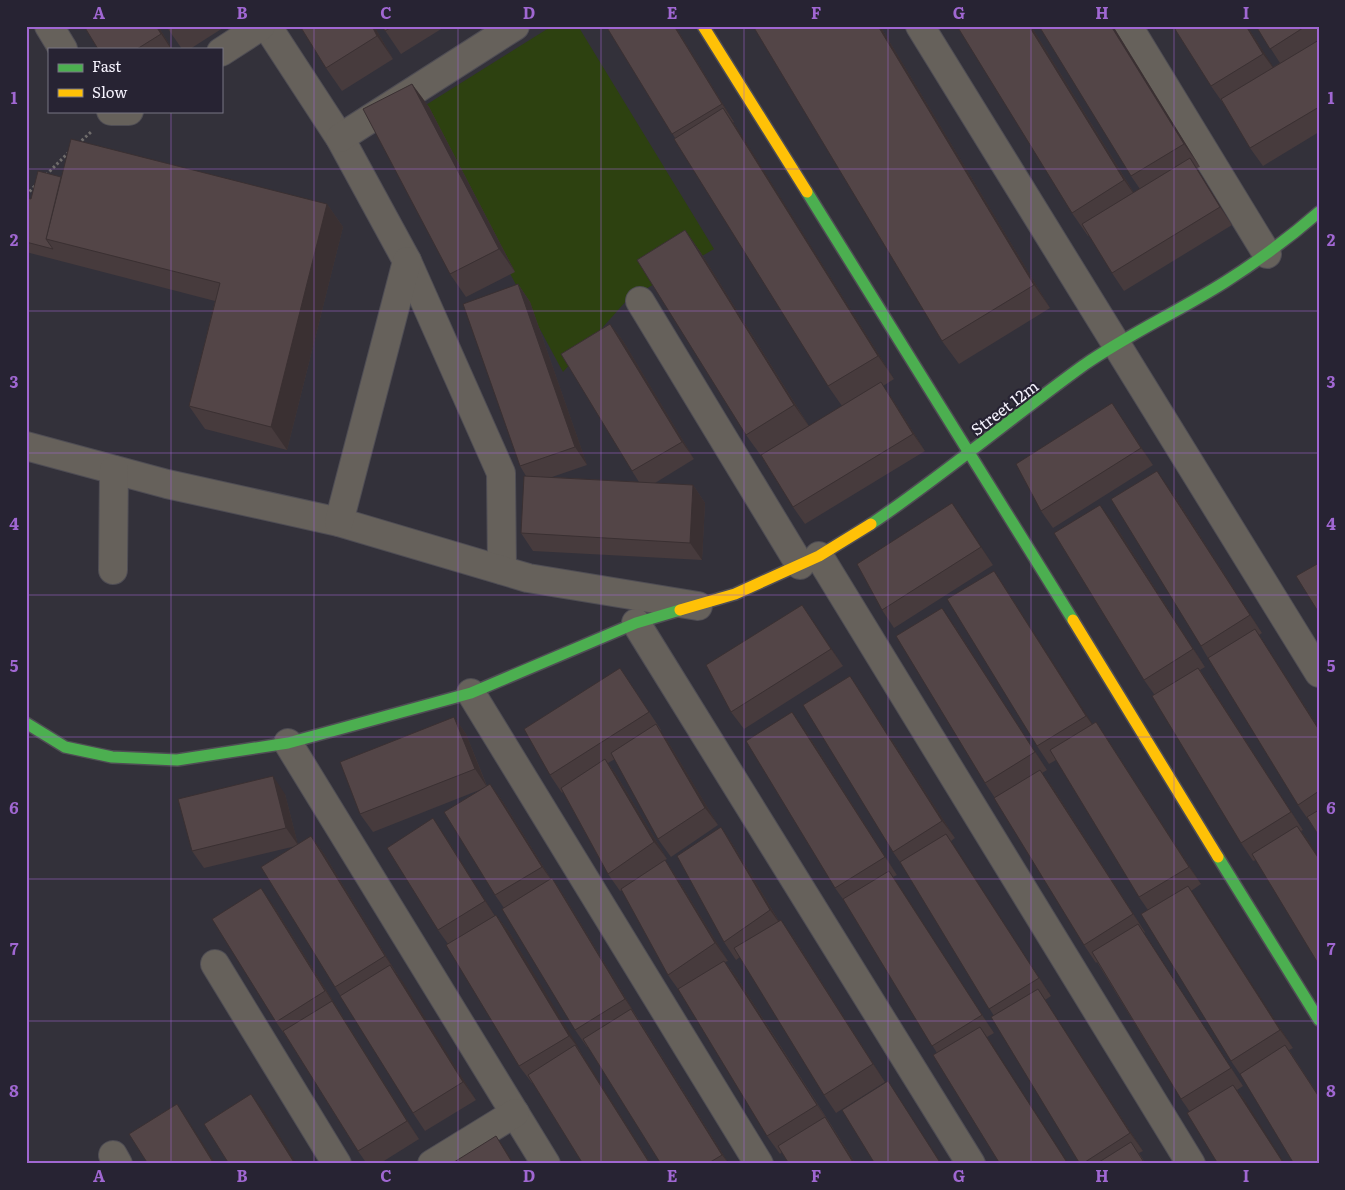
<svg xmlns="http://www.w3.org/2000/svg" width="1345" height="1190" viewBox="0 0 1345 1190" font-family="Literata,serif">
<rect width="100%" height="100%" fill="#33313a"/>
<!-- green -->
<polygon fill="#2d4110" points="552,26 578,26 714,249 627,300 563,372 421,108"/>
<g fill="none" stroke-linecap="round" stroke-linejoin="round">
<defs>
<g id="street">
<polyline points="49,26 63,49"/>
<polyline points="267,26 340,138 407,261 501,473 502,570"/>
<polyline points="920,26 1319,673"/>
<polyline points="1128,26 1267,254"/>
<polyline points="221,52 261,26"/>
<polyline points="111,111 129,111"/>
<polyline points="340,138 515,26"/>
<polyline points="640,301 800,565"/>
<polyline points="26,446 167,484 339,522 528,578 698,606"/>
<polyline points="339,522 407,261"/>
<polyline points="819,556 1191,1164"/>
<polyline points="113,570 114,470"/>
<polyline points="636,623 971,1164"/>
<polyline points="471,693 759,1164"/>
<polyline points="288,743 546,1164"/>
<polyline points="215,964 337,1164"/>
<polyline points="113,1155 118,1164"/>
<polyline points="432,1164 515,1113"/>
</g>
<g id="fast">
<polyline points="807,192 1073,620"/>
<path d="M871 524C945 474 1012 417 1084 365 1129 334 1179 311 1225 282 1258 261 1289 238 1319 212"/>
<polyline points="26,723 65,747 112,757 177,760 288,743 471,693 636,623 680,610"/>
<polyline points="1218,857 1319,1020"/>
</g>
<g id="slow">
<polyline points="703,26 807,192"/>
<polyline points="680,610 735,594 819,556 871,524"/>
<polyline points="1073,620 1218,857"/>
</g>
</defs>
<!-- street casing -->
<use href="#street" stroke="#4f4d54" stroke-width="30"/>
<!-- fast casing -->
<use href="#fast" stroke="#4f4d54" stroke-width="14"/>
<!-- slow casing -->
<use href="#slow" stroke="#4f4d54" stroke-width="14"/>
<!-- path -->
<g stroke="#6f6c6b" stroke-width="3" stroke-dasharray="2.5 2.5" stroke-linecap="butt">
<polyline points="78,144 92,131"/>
<polyline points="46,175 68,153"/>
<polyline points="26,195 36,185"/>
</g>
<!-- street -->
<use href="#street" stroke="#66615b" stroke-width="28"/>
<!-- fast -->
<use href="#fast" stroke="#4caf50" stroke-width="11"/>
<!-- slow -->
<use href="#slow" stroke="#ffc107" stroke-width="11"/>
</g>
<!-- wall -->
<g fill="#473b3d">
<polygon points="84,26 158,26 172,49 98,49"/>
<polygon points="166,26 226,26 190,49 182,49"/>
<polygon points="300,26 374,26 393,59 342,91 326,68"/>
<polygon points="382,26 446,26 401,54"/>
<polygon points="606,26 675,26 734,122 733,122 894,379 883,386 893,400 925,451 805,524 793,507 762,457 746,435 685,230 701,253 809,426 842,406 828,386"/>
<polygon points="753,26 880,26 1050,308 959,364 942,341"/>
<polygon points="1031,26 1134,193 1140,189 1131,176 1113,26 1200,167 1197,168 1232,225 1124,291 1112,273 1089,235 1088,236 1072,213"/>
<polygon points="1173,26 1247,26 1273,67 1280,63 1256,26 1319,26 1319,132 1263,166 1250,148 1225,106 1211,86"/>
<polygon points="412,84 429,107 515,272 466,297 450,274"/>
<polygon points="61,177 327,204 343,227 287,450 205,429 189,406 215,301 26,252 26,198 31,199"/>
<polygon points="518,284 530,302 587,465 552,477 639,482 632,471 610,324 623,341 694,459 655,483 693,485 705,503 702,560 533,551 521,533 526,476 520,466"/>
<polygon points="1124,421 1153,465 1053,528 1041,511"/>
<polygon points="1170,489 1262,633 1259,635 1319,728 1319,836 1310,822 1298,805 1208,658 1201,646"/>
<polygon points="952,503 993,565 894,628 882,610"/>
<polygon points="1113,522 1205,667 1200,670 1210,685 1303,830 1301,831 1310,843 1253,861 1241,843 1154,694 1144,680"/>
<polygon points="994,571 1006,589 1092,724 1096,722 1108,740 1201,884 1191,891 1293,1048 1289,1050 1319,1096 1319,1164 1240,1074 1231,1061 1148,910 1139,897 1056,760 1049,764 1037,746"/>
<polygon points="802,605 843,666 744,729 731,712"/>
<polygon points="954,625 1047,770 1042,773 1053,788 1145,932 1144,933 1243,1086 1237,1090 1246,1102 1190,1112 1181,1099 1097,962 1096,963 1084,945 995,798 985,783"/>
<polygon points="850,676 862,694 955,838 951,841 1051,996 1045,1000 1143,1151 1139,1153 1146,1164 1080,1164 994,1016 900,862 893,852"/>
<polygon points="632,686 661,730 660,731 668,742 718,825 671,857 658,839 615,759 608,763 617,776 667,859 665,860 677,878 728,961 725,962 737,978 856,1164 789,1164 782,1152 780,1154 767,1136 678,989 668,975 622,890 620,891 608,874 563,792 562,793 550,775"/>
<polygon points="454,717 466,734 487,786 490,784 503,802 551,879 552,878 564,896 637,1017 729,1164 661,1164 588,1047 587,1047 575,1030 504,908 495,895 482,789 373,832 360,814"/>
<polygon points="805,730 897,875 893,877 994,1033 987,1037 992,1044 937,1053 843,899 835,888"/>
<polygon points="285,794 298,845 311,836 324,854 397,974 476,1100 425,1131 413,1113 335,987 296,846 204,868 192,851"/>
<polygon points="721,827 733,845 779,921 793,937 885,1082 836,1113 824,1095 740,957 736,960 724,942"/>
<polygon points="445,836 495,916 496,915 509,932 581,1053 651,1164 583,1164 533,1083 532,1083 519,1066 448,944 438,930"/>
<polygon points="273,905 419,1139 379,1164 367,1164 358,1151 288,1039 276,1022"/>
</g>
<!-- shaded-wall -->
<g fill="#3a3032">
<polygon points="156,26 158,26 172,49 171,49"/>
<polygon points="372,26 374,26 393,59 377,36"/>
<polygon points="674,26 675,26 734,122 722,104"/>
<polygon points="878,26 880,26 1050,308 1034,285"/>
<polygon points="1029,26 1031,26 1140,203 1124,180"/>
<polygon points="1111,26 1113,26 1200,167 1184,144"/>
<polygon points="1246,26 1247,26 1279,76 1263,54"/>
<polygon points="412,84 429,107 515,272 499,249"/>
<polygon points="723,108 739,131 894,379 878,356"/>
<polygon points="1190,158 1202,176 1232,225 1220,207"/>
<polygon points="327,204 343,227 287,450 271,427"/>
<polygon points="685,230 701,253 810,428 794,405"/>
<polygon points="518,284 530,302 587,465 575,447"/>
<polygon points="610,324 623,341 694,459 682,442"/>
<polygon points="881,382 893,400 925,451 913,434"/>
<polygon points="1112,403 1124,421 1153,465 1141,448"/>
<polygon points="1157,471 1170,489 1262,633 1250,615"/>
<polygon points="693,485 705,503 702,560 690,543"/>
<polygon points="952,503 965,521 993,565 981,547"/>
<polygon points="1100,505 1113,522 1205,667 1193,649"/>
<polygon points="994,571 1006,589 1099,734 1086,716"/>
<polygon points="802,605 814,622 843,666 831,649"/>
<polygon points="942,608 954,625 1047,770 1035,752"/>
<polygon points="1255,629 1267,647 1319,728 1319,730"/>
<polygon points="1198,668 1210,685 1303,830 1291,812"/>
<polygon points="850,676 862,694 955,838 942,821"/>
<polygon points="792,712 805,730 897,875 885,857"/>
<polygon points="454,717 466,734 487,787 475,769"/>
<polygon points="1096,722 1108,740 1201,884 1189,867"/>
<polygon points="656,724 668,742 718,825 705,808"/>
<polygon points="605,759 617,776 667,859 654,842"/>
<polygon points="1040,770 1053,788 1145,932 1133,914"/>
<polygon points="273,776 285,794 298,845 286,828"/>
<polygon points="490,784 503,802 554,884 542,867"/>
<polygon points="433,818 445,836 497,919 485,901"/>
<polygon points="1297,826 1310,843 1319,857 1319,859"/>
<polygon points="721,827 733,845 783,928 770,910"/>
<polygon points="946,834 958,851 1051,996 1039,978"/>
<polygon points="311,836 324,854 397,974 385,956"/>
<polygon points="665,860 677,878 728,961 715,943"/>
<polygon points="889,871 901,888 994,1033 982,1015"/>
<polygon points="552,878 564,896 637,1017 625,999"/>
<polygon points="1188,886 1200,903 1293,1048 1280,1030"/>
<polygon points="261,888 273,905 419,1139 407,1121"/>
<polygon points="496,915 509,932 582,1053 569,1036"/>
<polygon points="781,920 793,937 885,1082 873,1064"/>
<polygon points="1138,924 1150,942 1243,1086 1231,1068"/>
<polygon points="724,961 737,978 829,1123 817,1105"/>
<polygon points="390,965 403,982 476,1100 463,1082"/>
<polygon points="1038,989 1050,1007 1143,1151 1130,1133"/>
<polygon points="631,1009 643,1027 729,1164 722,1155"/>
<polygon points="980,1027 992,1044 1069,1164 1068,1164"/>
<polygon points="575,1045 588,1063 651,1164 650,1164"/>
<polygon points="1285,1045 1319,1096 1319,1097"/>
<polygon points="888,1081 900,1099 942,1164 941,1164"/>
<polygon points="1233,1085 1246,1102 1285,1164 1284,1164"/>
<polygon points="251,1094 264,1111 297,1164 295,1164"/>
<polygon points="177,1104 189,1122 216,1164 214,1164"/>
<polygon points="825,1117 837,1135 856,1164 854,1164"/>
<polygon points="496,1136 508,1154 514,1164 513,1164"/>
</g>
<!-- building -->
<g fill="#534547" stroke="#3a3032">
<polygon points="84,26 156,26 161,34 137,49 98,49"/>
<polygon points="166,26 173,26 168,29"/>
<polygon points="300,26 372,26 377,36 326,68"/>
<polygon points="382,26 393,26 385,31"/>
<polygon points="606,26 674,26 722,104 672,134"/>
<polygon points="753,26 878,26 1034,285 942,341"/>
<polygon points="957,26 1029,26 1124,180 1072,213"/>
<polygon points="1039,26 1111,26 1184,144 1131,176"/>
<polygon points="1173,26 1246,26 1263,54 1211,86"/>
<polygon points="1256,26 1306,26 1270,49"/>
<polygon points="1319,40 1319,107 1250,148 1221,99"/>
<polygon points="412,84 499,249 450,274 363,109"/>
<polygon points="723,108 878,356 828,386 674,139"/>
<polygon points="71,139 327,204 271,427 189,406 220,283 46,239"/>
<polygon points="1190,158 1220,207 1112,273 1082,224"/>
<polygon points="38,171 61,177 46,239 53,249 26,242 26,198 31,199"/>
<polygon points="685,230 794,405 746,435 637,260"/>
<polygon points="518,284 575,447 520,466 463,304"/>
<polygon points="610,324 682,442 632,471 561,354"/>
<polygon points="881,382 913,434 793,507 761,455"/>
<polygon points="1112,403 1141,448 1041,511 1016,464"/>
<polygon points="1157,471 1250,615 1201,646 1111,499"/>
<polygon points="524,476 693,485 690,543 521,533"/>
<polygon points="952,503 981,547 882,610 857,564"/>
<polygon points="1100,505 1193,649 1144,680 1054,533"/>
<polygon points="1319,563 1319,613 1296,576"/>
<polygon points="994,571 1086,716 1037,746 947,599"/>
<polygon points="802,605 831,649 731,712 706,665"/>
<polygon points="942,608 1035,752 985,783 896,636"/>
<polygon points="1255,629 1319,730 1319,791 1298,805 1208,658"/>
<polygon points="620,668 649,712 550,775 524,729"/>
<polygon points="1198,668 1291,812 1241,843 1152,696"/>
<polygon points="850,676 942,821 893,852 803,705"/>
<polygon points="792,712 885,857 835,888 746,741"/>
<polygon points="454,717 475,769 360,814 340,762"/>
<polygon points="1096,722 1189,867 1139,897 1050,750"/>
<polygon points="656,724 705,808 658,839 611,753"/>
<polygon points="605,759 654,842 608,874 561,788"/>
<polygon points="1040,770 1133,914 1084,945 994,798"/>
<polygon points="273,776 286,828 192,851 178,799"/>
<polygon points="490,784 542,867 495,895 444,812"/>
<polygon points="1319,810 1319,836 1307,817"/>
<polygon points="433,818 485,901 438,930 387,848"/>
<polygon points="1297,826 1319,859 1319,965 1252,854"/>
<polygon points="721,827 770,910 724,942 677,856"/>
<polygon points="946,834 1039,978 989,1009 900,862"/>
<polygon points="311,836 385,956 335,987 261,867"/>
<polygon points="665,860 715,943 668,975 621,889"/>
<polygon points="889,871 982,1015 932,1046 843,899"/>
<polygon points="552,878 625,999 575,1030 502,909"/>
<polygon points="1188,886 1280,1030 1231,1061 1141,914"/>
<polygon points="261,888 325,991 276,1022 212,919"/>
<polygon points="496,915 569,1036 519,1066 446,945"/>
<polygon points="781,920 873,1064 824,1095 734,948"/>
<polygon points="1138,924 1231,1068 1181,1099 1092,952"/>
<polygon points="724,961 817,1105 767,1136 678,989"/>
<polygon points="390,965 463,1082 413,1113 340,996"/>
<polygon points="1038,989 1130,1133 1082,1164 1080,1164 991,1017"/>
<polygon points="332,1001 407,1121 358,1151 283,1031"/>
<polygon points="631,1009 722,1155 707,1164 661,1164 583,1039"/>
<polygon points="980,1027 1068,1164 1000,1164 933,1055"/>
<polygon points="575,1045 650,1164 583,1164 528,1075"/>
<polygon points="1285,1045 1319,1097 1319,1164 1294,1164 1240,1074"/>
<polygon points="888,1081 941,1164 875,1164 842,1110"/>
<polygon points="1233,1085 1284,1164 1218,1164 1187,1113"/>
<polygon points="251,1094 295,1164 229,1164 204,1124"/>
<polygon points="177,1104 214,1164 148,1164 129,1134"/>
<polygon points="825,1117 854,1164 789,1164 778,1146"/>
<polygon points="496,1136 513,1164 451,1164"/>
<polygon points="1131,1142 1145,1164 1096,1164"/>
</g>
<!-- grid -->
<path fill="none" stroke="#a067d2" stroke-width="1" stroke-opacity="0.55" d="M171 26V49M314 26V1164M458 26V1164M601 26V1164M744 26V1164M888 26V1164M1031 26V1164M1174 26V1164M171 111V1164M26 169H1319M26 311H1319M26 453H1319M26 595H1319M26 737H1319M26 879H1319M26 1021H1319"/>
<g text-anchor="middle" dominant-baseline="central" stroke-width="4.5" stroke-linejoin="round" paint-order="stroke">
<!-- street labels -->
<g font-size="16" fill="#f5f2fd" stroke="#272333">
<text transform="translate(1004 407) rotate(-37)">Street 12m</text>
</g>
</g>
<!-- border -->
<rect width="1345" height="1190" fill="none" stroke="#272333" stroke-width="55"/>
<!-- legend -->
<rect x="48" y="48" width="175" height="65" fill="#272333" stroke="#797684"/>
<rect x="58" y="64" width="25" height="8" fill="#4caf50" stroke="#797684"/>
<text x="92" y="72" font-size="15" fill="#f5f2fd">Fast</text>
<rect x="58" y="89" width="25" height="8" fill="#ffc107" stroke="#797684"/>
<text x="92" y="98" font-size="15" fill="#f5f2fd">Slow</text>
<rect x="28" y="28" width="1290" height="1134" fill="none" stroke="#a067d2" stroke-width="2"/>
<g font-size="16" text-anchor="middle" font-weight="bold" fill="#a067d2">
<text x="99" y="19">A</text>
<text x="242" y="19">B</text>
<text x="386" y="19">C</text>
<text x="529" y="19">D</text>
<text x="672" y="19">E</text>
<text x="816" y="19">F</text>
<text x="959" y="19">G</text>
<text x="1102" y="19">H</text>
<text x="1246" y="19">I</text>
<text x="14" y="104">1</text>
<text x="1331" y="104">1</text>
<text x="14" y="246">2</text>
<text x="1331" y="246">2</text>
<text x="14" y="388">3</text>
<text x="1331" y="388">3</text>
<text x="14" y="530">4</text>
<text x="1331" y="530">4</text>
<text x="14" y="672">5</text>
<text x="1331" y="672">5</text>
<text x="14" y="814">6</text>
<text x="1331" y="814">6</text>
<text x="14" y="955">7</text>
<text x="1331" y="955">7</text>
<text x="14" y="1097">8</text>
<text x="1331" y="1097">8</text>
<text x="99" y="1182">A</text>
<text x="242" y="1182">B</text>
<text x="386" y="1182">C</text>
<text x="529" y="1182">D</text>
<text x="672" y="1182">E</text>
<text x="816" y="1182">F</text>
<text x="959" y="1182">G</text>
<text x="1102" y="1182">H</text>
<text x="1246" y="1182">I</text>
</g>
</svg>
